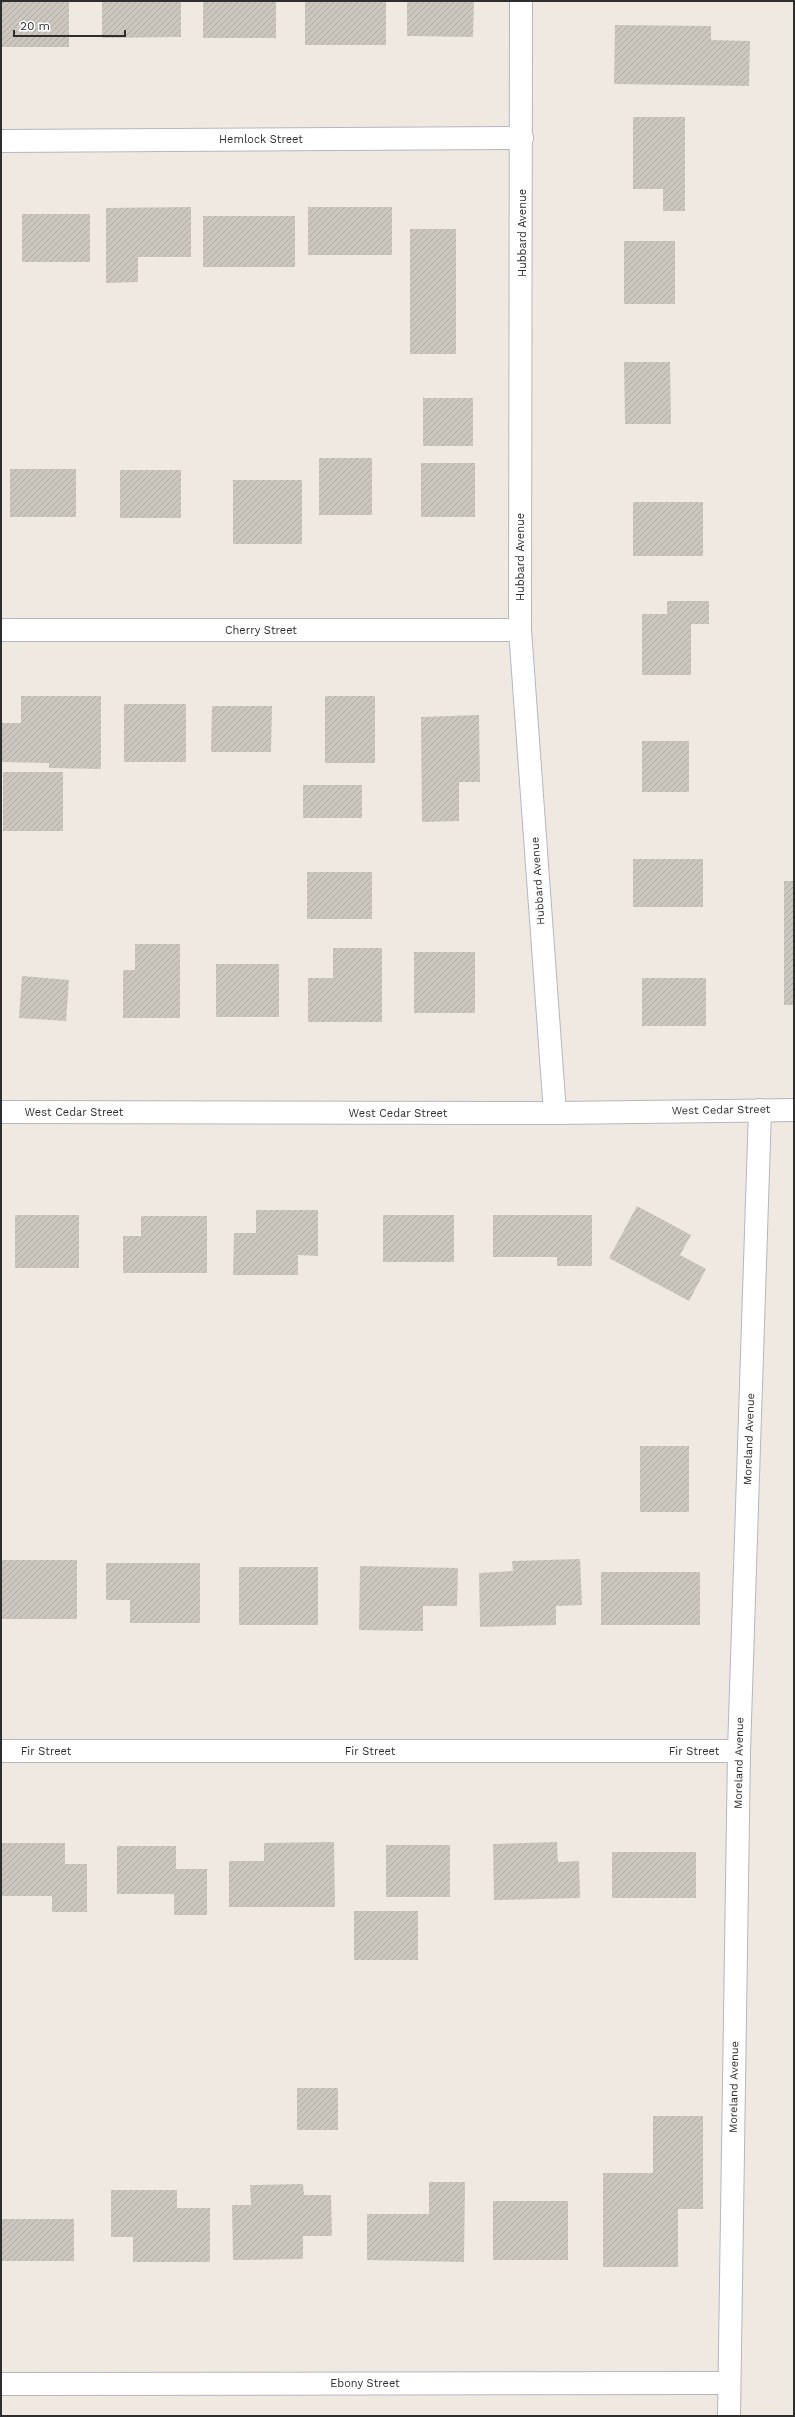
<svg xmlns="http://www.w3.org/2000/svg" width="795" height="2417" viewBox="0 0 795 2417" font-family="'Work Sans',sans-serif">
<defs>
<pattern id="building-hatch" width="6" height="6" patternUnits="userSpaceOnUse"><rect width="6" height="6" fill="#cbc7bf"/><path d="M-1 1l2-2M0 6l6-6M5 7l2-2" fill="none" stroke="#afaba4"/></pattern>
</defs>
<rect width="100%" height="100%" fill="#efe9e1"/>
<!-- building -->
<g fill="url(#building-hatch)">
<rect x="1" y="1" width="68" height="46"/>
<polygon points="102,1 181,1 181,37 102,38"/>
<rect x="203" y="1" width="73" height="37"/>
<polygon points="386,1 386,45 305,45 305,2"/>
<polygon points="407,1 474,1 473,37 407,36"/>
<polygon points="615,25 711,26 711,40 750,41 749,86 614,84"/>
<polygon points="633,117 685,117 685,211 663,211 663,189 633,189"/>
<polygon points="191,207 191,257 138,257 138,282 106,283 106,208"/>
<rect x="308" y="207" width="84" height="48"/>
<rect x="22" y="214" width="68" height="48"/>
<rect x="203" y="216" width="92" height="51"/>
<rect x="410" y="229" width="46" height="125"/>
<rect x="624" y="241" width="51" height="63"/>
<polygon points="624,362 670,362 671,424 625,424"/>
<rect x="423" y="398" width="50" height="48"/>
<rect x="319" y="458" width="53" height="57"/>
<rect x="421" y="463" width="54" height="54"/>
<rect x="10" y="469" width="66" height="48"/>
<rect x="120" y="470" width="61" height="48"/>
<rect x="233" y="480" width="69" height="64"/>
<rect x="633" y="502" width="70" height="54"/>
<polygon points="667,601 709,601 709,624 691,624 691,675 642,675 642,614 667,614"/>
<polygon points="21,696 101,696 101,769 49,768 49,763 1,762 1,723 21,723"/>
<rect x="325" y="696" width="50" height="67"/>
<rect x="124" y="704" width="62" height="58"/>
<polygon points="212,706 272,706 271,752 211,752"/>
<polygon points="479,715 480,782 459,782 459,821 422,822 421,717"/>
<rect x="642" y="741" width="47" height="51"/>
<rect x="3" y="772" width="60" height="59"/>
<rect x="303" y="785" width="59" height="33"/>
<rect x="633" y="859" width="70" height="48"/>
<rect x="307" y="872" width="65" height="47"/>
<rect x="784" y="881" width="10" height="124"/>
<polygon points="135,944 180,944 180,1018 123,1018 123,970 135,970"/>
<polygon points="333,948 382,948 382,1022 308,1022 308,978 333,978"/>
<rect x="414" y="952" width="61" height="61"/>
<rect x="216" y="964" width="63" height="53"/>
<polygon points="22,976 69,980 66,1021 19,1018"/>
<rect x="642" y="978" width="64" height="48"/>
<polygon points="637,1206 691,1235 680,1255 706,1269 689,1301 609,1258"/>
<polygon points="256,1210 318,1210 318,1256 298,1255 298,1275 233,1275 234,1233 256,1233"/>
<rect x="15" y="1215" width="64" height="53"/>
<rect x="383" y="1215" width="71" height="47"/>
<polygon points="493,1215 592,1215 592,1266 557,1266 557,1257 493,1257"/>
<polygon points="141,1216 207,1216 207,1273 123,1273 123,1236 141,1236"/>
<rect x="640" y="1446" width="49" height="66"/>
<polygon points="580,1559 582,1605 556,1606 556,1625 480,1627 479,1573 513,1571 512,1561"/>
<rect x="1" y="1560" width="76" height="59"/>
<polygon points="106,1563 200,1563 200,1623 130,1623 130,1600 106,1600"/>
<polygon points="360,1566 458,1568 457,1606 423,1606 423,1631 359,1630"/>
<rect x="239" y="1567" width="79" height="58"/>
<rect x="601" y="1572" width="99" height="53"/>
<polygon points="334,1842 335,1907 229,1907 229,1861 264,1861 264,1843"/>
<polygon points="557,1842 558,1862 579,1861 580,1898 494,1900 493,1844"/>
<polygon points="1,1843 65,1843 65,1864 87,1864 87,1912 52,1912 52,1896 1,1896"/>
<rect x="386" y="1845" width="64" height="52"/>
<polygon points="117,1846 176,1846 176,1869 207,1869 207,1915 174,1915 174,1894 117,1894"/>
<rect x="612" y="1852" width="84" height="46"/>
<rect x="354" y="1911" width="64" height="49"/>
<rect x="297" y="2088" width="41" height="42"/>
<polygon points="653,2116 703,2116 703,2209 678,2209 678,2267 603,2267 603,2173 653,2173"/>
<polygon points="429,2182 465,2182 464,2262 367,2260 367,2214 429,2214"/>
<polygon points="303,2184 304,2195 331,2195 332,2236 303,2236 303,2259 233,2260 232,2205 251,2205 250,2185"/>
<polygon points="111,2190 177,2190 177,2208 210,2208 210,2262 133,2262 133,2237 111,2237"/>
<rect x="493" y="2201" width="75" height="59"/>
<rect x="1" y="2219" width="73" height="42"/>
</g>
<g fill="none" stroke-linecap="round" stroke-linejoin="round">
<defs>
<g id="minor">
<polyline points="521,1 520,630 555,1113"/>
<polyline points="1,141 522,138"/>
<polyline points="1,630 520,630"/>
<polyline points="1,1112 555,1113 794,1110"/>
<polyline points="1,1751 739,1751"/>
<polyline points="1,2384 729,2383"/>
<polyline points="729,2416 739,1751 760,1110"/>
</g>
</defs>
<!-- minor casing -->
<use href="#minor" stroke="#b4b7c1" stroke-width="24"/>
<!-- minor -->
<use href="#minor" stroke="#fff" stroke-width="22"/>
</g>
<g text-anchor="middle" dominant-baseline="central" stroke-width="3" stroke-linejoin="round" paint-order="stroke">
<!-- street labels -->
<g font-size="11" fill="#2e2e2e" stroke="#fff">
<text x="261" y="139">Hemlock Street</text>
<text transform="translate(522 233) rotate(-90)">Hubbard Avenue</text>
<text transform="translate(520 557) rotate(-90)">Hubbard Avenue</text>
<text x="261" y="630">Cherry Street</text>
<text transform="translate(538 881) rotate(-94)">Hubbard Avenue</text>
<text transform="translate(721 1110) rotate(-1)">West Cedar Street</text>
<text x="74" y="1112">West Cedar Street</text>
<text x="398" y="1113">West Cedar Street</text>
<text transform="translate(749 1439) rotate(-88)">Moreland Avenue</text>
<text x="46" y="1751">Fir Street</text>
<text x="370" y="1751">Fir Street</text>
<text x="694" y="1751">Fir Street</text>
<text transform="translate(739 1763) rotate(-89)">Moreland Avenue</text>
<text transform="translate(734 2087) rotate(-89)">Moreland Avenue</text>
<text x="365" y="2383">Ebony Street</text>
</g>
</g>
<!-- border -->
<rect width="795" height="2417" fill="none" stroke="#2e2e2e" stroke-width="4"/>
<!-- scale -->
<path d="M14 30v6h111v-6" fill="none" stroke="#2e2e2e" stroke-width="2"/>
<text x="20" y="30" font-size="12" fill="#2e2e2e" stroke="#ffffff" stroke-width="3" paint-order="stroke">20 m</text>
</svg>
